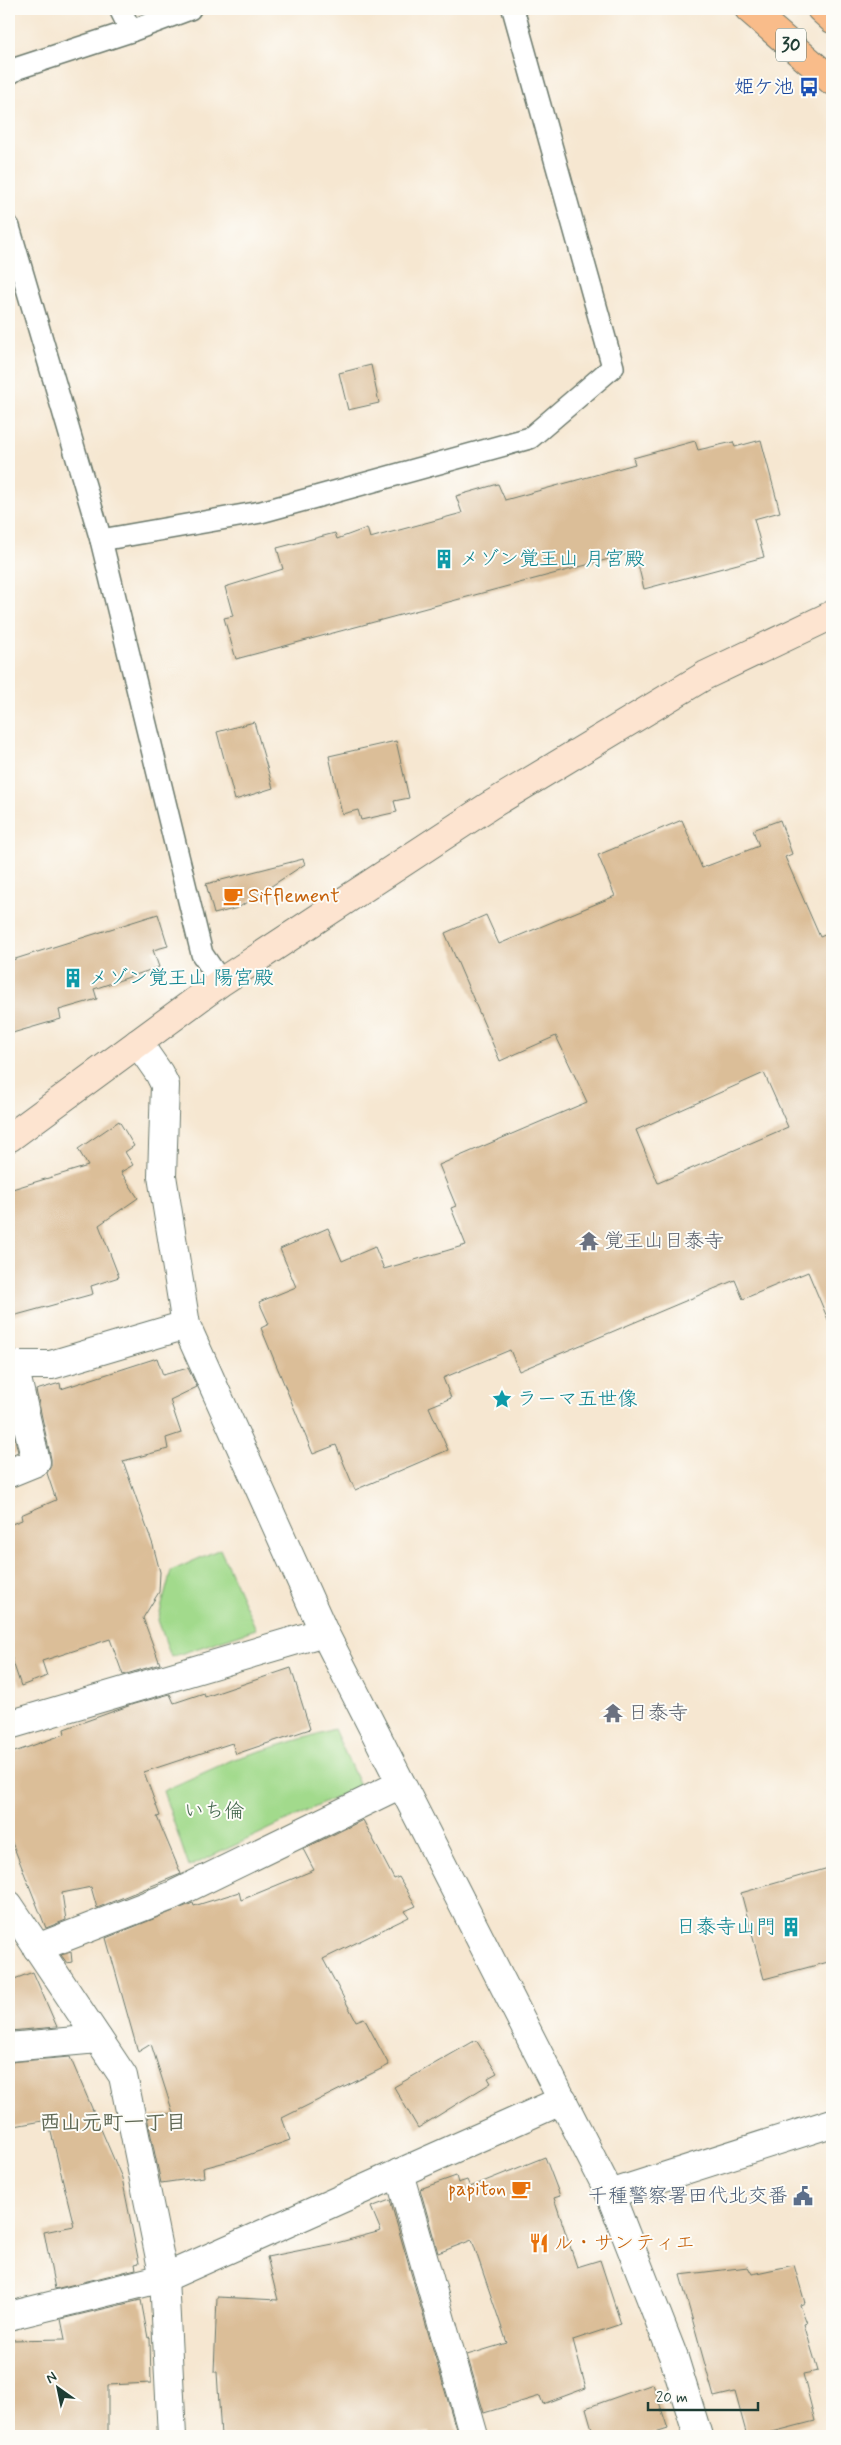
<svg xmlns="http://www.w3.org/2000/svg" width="841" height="2445" viewBox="0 0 841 2445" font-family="Mynerve,'Klee One',sans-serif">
<rect width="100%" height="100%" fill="#fdfcf7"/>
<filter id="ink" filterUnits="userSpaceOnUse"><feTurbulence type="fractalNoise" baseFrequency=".02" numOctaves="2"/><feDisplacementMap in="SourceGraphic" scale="10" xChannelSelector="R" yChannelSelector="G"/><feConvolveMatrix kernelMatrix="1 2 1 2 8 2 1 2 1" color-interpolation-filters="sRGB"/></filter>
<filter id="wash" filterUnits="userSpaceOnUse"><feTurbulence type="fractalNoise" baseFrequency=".0096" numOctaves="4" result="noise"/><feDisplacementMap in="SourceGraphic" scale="20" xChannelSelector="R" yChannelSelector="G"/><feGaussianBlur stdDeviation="1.12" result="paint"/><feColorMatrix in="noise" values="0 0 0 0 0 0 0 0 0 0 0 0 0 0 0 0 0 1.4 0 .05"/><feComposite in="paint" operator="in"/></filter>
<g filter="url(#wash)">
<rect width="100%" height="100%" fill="#f6e7d1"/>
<!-- green -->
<g fill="#a2da8c" stroke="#608c60">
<polygon points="220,1549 256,1629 171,1657 158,1620 171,1571"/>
<polygon points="334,1729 360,1786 189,1867 163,1791 234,1759"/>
</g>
<g id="blocks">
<!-- building -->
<g fill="#dbbe98" fill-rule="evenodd">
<polygon points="371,365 379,403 348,410 339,373"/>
<polygon points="761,440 780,512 754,519 764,557 644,589 635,552 236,659 224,618 233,616 225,587 283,569 277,548 335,533 337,539 367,528 370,538 462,513 456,496 498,484 505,500 635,464 633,458 695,441 698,450 733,442 735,447"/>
<polygon points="254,722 273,788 235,800 217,732"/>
<polygon points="396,741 409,798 394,801 397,812 361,820 358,810 342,814 329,756"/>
<path d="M682 820 702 868 759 846 753 830 780 820 792 854 785 857 820 937 832 932V1329L808 1272 743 1299 735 1280 519 1371 510 1350 443 1378 451 1398 429 1407 448 1450 355 1490 336 1445 313 1454 261 1328 269 1324 259 1302 296 1287 280 1249 328 1228 342 1261 375 1247 384 1269 466 1245 451 1208 456 1206 439 1165 587 1102 556 1036 500 1061 445 933 486 915 499 944 615 896 598 855ZM764 1073 788 1127 658 1183 636 1130Z"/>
<polygon points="303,859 305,864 238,908 214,914 206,884"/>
<polygon points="158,914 168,946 153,950 159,967 94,989 97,999 59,1010 61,1019 9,1034 9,961"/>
<polygon points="119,1121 134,1146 125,1152 133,1165 121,1172 138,1198 99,1225 119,1277 91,1286 93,1294 9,1317 9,1190 88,1166 78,1149"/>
<polygon points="157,1358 163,1375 188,1368 197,1387 170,1400 181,1433 166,1438 168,1449 123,1461 153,1545 160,1572 159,1592 143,1618 160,1664 123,1675 110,1639 42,1661 47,1676 21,1686 9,1650 9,1525 22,1520 21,1515 56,1500 47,1473 51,1466 51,1459 36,1390 60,1383 61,1389"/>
<polygon points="9,1412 18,1452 9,1456"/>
<polygon points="291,1668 310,1729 236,1754 232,1743 144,1772 160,1816 157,1817 181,1874 97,1908 91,1887 62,1893 66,1920 46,1928 9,1835 9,1754 65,1734 64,1729 134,1704 170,1694 174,1703 204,1693 205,1697"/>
<polygon points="363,1820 394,1879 399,1877 416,1906 405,1911 409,1917 323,1959 356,2021 364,2018 389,2065 282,2118 290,2140 237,2159 203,2168 204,2177 161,2183 147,2117 173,2113 151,2044 138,2052 106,1938 193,1903 194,1906 239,1892 241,1900 314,1870 303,1849"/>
<polygon points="832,1867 832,1961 764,1979 741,1893"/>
<polygon points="71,1952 72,1962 67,1963 61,1955"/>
<polygon points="33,1972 57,2027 9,2031 9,1981"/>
<polygon points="476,2040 497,2073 488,2078 491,2083 418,2128 394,2087"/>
<polygon points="70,2057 122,2178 139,2263 135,2264 136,2269 55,2289 44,2232 74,2226 48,2120 9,2127 9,2062"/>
<polygon points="545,2157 560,2196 554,2198 577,2267 600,2260 621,2324 573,2340 586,2388 543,2404 540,2396 484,2413 467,2355 507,2343 472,2240 438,2253 420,2189 456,2176 458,2183 467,2180 470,2187"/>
<polygon points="390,2200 458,2436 431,2436 430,2432 395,2436 221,2436 217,2372 214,2372 217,2297 278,2300 267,2257 337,2243 381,2231 371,2207"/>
<polygon points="794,2265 805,2303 800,2305 807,2323 804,2324 818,2371 803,2374 815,2421 757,2436 747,2436 735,2392 714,2397 680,2275 748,2267 752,2274"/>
<polygon points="141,2300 148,2338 150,2337 151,2383 108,2385 108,2436 9,2436 9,2340 65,2339 61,2319"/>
<polygon points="653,2384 668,2429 646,2436 594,2436 586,2408"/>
</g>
</g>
</g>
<g filter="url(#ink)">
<use href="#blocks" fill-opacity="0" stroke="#6a786b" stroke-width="1"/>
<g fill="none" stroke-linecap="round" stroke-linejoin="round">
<defs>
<g id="lane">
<polyline points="120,9 131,31"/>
<polyline points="9,74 18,68 131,31 190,9"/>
<polyline points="9,227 101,540 202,954 221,982"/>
<polyline points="101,540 261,512 530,438 613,367 513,9"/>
</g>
<g id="street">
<polyline points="138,1043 159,1073 165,1085 162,1176 186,1325 324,1632 610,2194 674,2358 698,2436"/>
<polyline points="9,1363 14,1365 51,1365 186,1325"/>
<polyline points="9,1473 36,1462 14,1365"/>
<polyline points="9,1725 324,1632"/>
<polyline points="9,1905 123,2076 164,2278 172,2436"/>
<polyline points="37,1948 171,1896 401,1784"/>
<polyline points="9,2047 98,2039"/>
<polyline points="399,2173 474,2436"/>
<polyline points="610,2194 832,2123"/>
<polyline points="9,2316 164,2278 563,2100"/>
</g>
<polyline id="secondary" points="9,1138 221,982 489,806 706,675 832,615"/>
<g id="primary">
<polyline points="749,9 832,81"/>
<polyline points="821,9 832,19"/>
</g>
</defs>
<!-- lane casing -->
<use href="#lane" stroke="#6a786b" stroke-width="24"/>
<!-- street casing -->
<use href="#street" stroke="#6a786b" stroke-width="30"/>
<!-- secondary casing -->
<use href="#secondary" stroke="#6a786b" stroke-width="30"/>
<!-- primary casing -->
<use href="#primary" stroke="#6a786b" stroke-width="30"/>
<!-- lane -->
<use href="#lane" stroke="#fff" stroke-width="21"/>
<!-- street -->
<use href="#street" stroke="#fff" stroke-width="28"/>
<!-- secondary -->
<use href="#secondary" stroke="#fde4d0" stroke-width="28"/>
<!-- primary -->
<use href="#primary" stroke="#f9bc8a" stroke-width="28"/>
</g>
</g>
<!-- icons -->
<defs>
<symbol id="bus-bare" viewBox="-9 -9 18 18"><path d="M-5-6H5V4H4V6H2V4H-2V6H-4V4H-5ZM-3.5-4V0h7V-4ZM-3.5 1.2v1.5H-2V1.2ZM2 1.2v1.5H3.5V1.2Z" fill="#1a4fb4" stroke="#fdfcf7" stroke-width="2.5" paint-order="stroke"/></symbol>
<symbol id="building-bare" viewBox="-9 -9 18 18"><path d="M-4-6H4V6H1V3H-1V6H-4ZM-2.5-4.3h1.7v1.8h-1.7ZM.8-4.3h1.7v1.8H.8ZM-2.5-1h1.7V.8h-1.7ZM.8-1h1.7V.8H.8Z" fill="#0f9aa8" stroke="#fdfcf7" stroke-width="2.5" paint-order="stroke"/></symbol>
<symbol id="cafe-bare" viewBox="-9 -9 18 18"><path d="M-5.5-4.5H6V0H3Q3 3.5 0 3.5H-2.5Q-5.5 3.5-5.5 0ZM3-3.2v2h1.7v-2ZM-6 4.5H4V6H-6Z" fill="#e8710a" stroke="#fdfcf7" stroke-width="2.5" paint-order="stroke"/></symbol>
<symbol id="temple-bare" viewBox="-9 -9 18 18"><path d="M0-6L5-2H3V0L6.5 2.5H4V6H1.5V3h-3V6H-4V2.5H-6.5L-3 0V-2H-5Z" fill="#6b7280" stroke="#fdfcf7" stroke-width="2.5" paint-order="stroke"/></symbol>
<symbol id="sight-bare" viewBox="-9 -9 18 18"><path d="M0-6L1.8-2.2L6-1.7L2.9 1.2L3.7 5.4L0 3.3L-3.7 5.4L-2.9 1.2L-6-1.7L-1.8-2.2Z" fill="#0f9aa8" stroke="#fdfcf7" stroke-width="2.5" paint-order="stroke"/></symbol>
<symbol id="civic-bare" viewBox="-9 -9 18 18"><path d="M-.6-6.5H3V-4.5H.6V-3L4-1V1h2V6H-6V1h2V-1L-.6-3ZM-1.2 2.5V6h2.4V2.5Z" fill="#5c6f8a" stroke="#fdfcf7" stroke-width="2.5" paint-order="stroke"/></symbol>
<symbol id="restaurant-bare" viewBox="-9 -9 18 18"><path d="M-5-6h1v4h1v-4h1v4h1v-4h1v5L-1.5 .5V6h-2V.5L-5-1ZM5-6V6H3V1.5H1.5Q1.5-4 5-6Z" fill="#e8710a" stroke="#fdfcf7" stroke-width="2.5" paint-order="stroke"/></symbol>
</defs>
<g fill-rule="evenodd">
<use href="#bus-bare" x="795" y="73" width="28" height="28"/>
<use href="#building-bare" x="430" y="545" width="28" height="28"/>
<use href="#cafe-bare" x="219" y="882" width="28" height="28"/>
<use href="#building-bare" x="59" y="964" width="28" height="28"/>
<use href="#temple-bare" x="575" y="1227" width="28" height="28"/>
<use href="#sight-bare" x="488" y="1385" width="28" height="28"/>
<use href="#temple-bare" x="599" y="1699" width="28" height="28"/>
<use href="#building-bare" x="777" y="1913" width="28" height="28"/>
<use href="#cafe-bare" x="507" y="2175" width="28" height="28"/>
<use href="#civic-bare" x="789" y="2182" width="28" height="28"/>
<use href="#restaurant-bare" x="525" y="2229" width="28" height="28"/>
</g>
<g text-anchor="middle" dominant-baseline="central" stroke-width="4" stroke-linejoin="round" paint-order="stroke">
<!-- shield labels -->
<rect fill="#fdfcf7" stroke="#62766e" stroke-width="1" x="776" y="28.5" width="30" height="33" rx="4"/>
<g font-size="19" font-weight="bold" fill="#1f3d34">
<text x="791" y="45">30</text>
</g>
<!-- transit labels -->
<g font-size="20" fill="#164399" stroke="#fdfcf7" text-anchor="end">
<text x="794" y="87">姫ケ池</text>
</g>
<!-- culture labels -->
<g font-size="20" fill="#0d838f" stroke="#fdfcf7" text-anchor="start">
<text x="459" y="559">メゾン覚王山 月宮殿</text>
<text x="88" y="978">メゾン覚王山 陽宮殿</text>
<text x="517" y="1399">ラーマ五世像</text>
<text x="776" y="1927" text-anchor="end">日泰寺山門</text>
</g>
<!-- food labels -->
<g font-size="20" fill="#c56008" stroke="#fdfcf7" text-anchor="start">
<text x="248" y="896">Sifflement</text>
<text x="506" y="2189" text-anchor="end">papiton</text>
<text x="554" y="2243">ル・サンティエ</text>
</g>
<!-- worship labels -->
<g font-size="20" fill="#5b616d" stroke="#fdfcf7" text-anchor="start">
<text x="604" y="1241">覚王山日泰寺</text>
<text x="628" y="1713">日泰寺</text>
</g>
<!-- park labels -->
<g font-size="20" fill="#40644a" stroke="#fdfcf7">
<text x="214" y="1811">いち倫</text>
</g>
<!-- service labels -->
<g font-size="20" fill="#4e5e75" stroke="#fdfcf7" text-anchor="end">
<text x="788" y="2196">千種警察署田代北交番</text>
</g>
<!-- neighbourhood labels -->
<g font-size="21" font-weight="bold" fill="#616a57" stroke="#fdfcf7">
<text x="113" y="2123">西山元町一丁目</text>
</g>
</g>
<!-- margin -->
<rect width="841" height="2445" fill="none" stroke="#fdfcf7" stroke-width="30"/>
<!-- north arrow -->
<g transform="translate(58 2388) rotate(327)" stroke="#fdfcf7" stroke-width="4" paint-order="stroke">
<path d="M0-4L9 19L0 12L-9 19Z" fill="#1f3d34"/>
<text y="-8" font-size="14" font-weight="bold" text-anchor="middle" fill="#1f3d34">N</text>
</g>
<!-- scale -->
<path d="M648 2402v8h110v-8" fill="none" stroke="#1f3d34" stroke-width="2.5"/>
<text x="656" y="2402" font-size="15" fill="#1f3d34" stroke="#fdfcf7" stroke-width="4" paint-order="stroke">20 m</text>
</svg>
